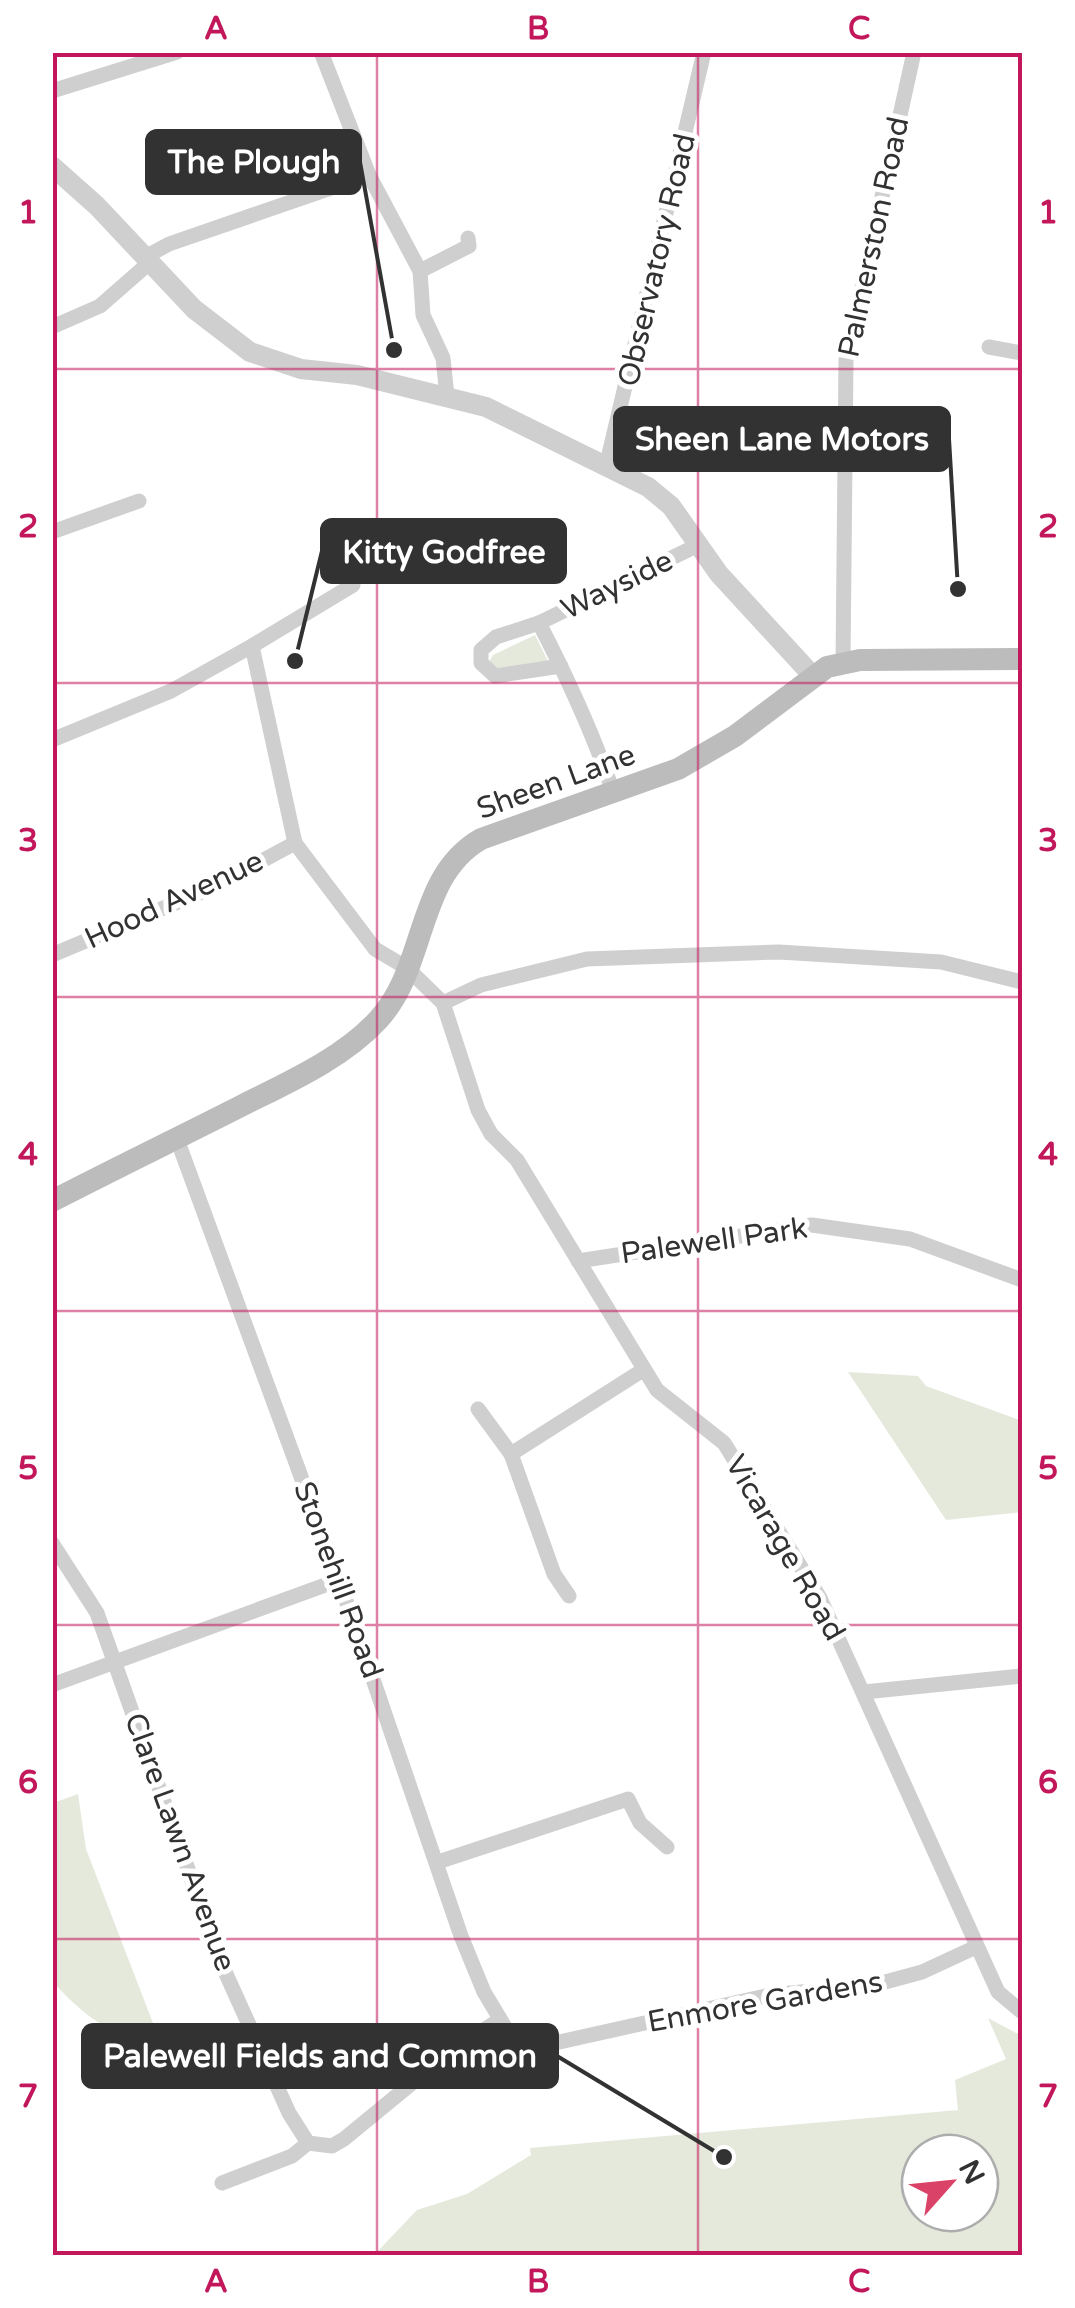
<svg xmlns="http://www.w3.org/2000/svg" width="1075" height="2308" viewBox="0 0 1075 2308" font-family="'Varela Round',sans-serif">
<rect width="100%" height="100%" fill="#fff"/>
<!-- green -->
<g fill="#e4e9dc" fill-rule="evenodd">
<polygon points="535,635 549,663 501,672 489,662 493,655"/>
<polygon points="848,1372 918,1376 926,1386 1022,1421 1022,1512 946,1520"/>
<path d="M78 1794 86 1849 161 2044C113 2039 84 2016 53 1982V1803Z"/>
<path d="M988 2018 1022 2036V2255H374L417 2210 467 2194 531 2155 530 2148 958 2110 955 2080 1006 2059ZM920 2153H980V2213H920Z"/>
</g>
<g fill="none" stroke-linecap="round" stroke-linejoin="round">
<!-- minor -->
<g stroke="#cfcfcf" stroke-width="15">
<polyline points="321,52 369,175 420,271 423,315 443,358 447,396"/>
<polyline points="52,91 177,52"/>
<polyline points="143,258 169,244 369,175"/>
<polyline points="420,271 469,246 468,238"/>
<polyline points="52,327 100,306 148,264"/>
<polyline points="989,347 1022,353"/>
<polyline points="606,467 704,52"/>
<polyline points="52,532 139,501"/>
<polyline points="539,623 696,546"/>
<polyline points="252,646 353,585"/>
<polyline points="843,663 846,360 914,52"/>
<path d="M561 666 495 676 481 663V650L496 637 539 623C568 679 594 735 614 795"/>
<polyline points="52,740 171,691 252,646 295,843 375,949 407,968 443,1003 478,1110 491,1134 517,1160 657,1390 724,1443 820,1598 998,1992 1022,2012"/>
<polyline points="52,955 216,886 295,843"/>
<polyline points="443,1003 481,985 587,959 779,952 941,962 1022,982"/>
<polyline points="177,1139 339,1580 461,1936 484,1992 511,2037 546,2045 770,1995 874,1985 922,1972 976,1947"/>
<polyline points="578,1261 812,1225 910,1239 1022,1280"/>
<polyline points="478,1409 511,1454"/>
<polyline points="52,1543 97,1613 222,1965 289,2113 308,2143 332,2146 344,2139 445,2056 499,2020"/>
<polyline points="569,1596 554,1574 511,1454 643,1370"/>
<polyline points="52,1685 339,1580"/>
<polyline points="864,1692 1022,1676"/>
<polyline points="438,1862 628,1799 640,1823 667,1847"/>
<polyline points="222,2183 292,2156 308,2143"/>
</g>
<!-- tertiary -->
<polyline stroke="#cfcfcf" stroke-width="20" points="52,166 97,206 194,309 250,352 301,369 357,375 486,407 648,487 671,506 719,574 812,675"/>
<!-- secondary -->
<path stroke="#bcbcbc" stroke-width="22" d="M52 1201C116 1168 180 1137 243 1105 289 1082 343 1058 378 1020 428 966 415 877 481 839L678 769 735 736 827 667 860 660 1022 659"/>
</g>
<!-- grid -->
<path fill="none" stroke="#c2185b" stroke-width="2.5" stroke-opacity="0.55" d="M377 52V2256M698 52V2256M52 369H1022M52 683H1022M52 997H1022M52 1311H1022M52 1625H1022M52 1939H1022"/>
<g text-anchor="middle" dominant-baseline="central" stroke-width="10" stroke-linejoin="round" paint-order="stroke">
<!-- street labels -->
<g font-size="30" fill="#323232" stroke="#fff">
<text transform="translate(874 237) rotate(-78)">Palmerston Road</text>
<text transform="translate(657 260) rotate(-77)">Observatory Road</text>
<text transform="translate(617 585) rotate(-26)">Wayside</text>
<text transform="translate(556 782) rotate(-20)">Sheen Lane</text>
<text transform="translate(174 900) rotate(-25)">Hood Avenue</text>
<text transform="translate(714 1241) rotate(-8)">Palewell Park</text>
<text transform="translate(785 1548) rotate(60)">Vicarage Road</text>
<text transform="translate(338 1580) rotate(70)">Stonehill Road</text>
<text transform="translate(180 1842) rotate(70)">Clare Lawn Avenue</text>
<text transform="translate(765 2002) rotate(-10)">Enmore Gardens</text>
</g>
</g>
<!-- callouts -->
<path fill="none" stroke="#323232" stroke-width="4" d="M394 350L360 162M958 589L949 439M295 661L322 551M724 2157L557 2056"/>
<g fill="#323232" stroke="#fff" stroke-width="4">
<circle cx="394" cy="350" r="10"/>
<circle cx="958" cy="589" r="10"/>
<circle cx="295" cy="661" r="10"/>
<circle cx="724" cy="2157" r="10"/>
</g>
<g fill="#323232" stroke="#323232" stroke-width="4">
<rect x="147" y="131" width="213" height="62" rx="10"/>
<rect x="615" y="408" width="334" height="62" rx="10"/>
<rect x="322" y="520" width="243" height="62" rx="10"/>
<rect x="83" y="2025" width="474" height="62" rx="10"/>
</g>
<g font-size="32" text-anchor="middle" font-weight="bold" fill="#fff">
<text x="254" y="173">The Plough</text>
<text x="782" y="450">Sheen Lane Motors</text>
<text x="444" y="563">Kitty Godfree</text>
<text x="320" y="2067">Palewell Fields and Common</text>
</g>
<!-- border -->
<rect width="1075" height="2308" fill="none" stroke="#ffffff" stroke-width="110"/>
<!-- north arrow -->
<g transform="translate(950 2183) rotate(63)"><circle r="48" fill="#ffffff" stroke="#adadad" stroke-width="2.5"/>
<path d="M0-8L18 38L0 25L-18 38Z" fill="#db4267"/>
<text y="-15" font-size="28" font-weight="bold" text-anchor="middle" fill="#323232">N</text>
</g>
<rect x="55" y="55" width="965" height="2198" fill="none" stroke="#c2185b" stroke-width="4"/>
<g font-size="32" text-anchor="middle" font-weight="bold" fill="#c2185b">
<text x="216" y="39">A</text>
<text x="538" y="39">B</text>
<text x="859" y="39">C</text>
<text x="28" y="223">1</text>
<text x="1048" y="223">1</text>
<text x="28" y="537">2</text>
<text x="1048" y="537">2</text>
<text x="28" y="851">3</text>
<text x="1048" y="851">3</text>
<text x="28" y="1165">4</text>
<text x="1048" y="1165">4</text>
<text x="28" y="1479">5</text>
<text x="1048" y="1479">5</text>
<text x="28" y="1793">6</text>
<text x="1048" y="1793">6</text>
<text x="28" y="2107">7</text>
<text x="1048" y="2107">7</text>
<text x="216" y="2292">A</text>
<text x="538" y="2292">B</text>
<text x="859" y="2292">C</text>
</g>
</svg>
